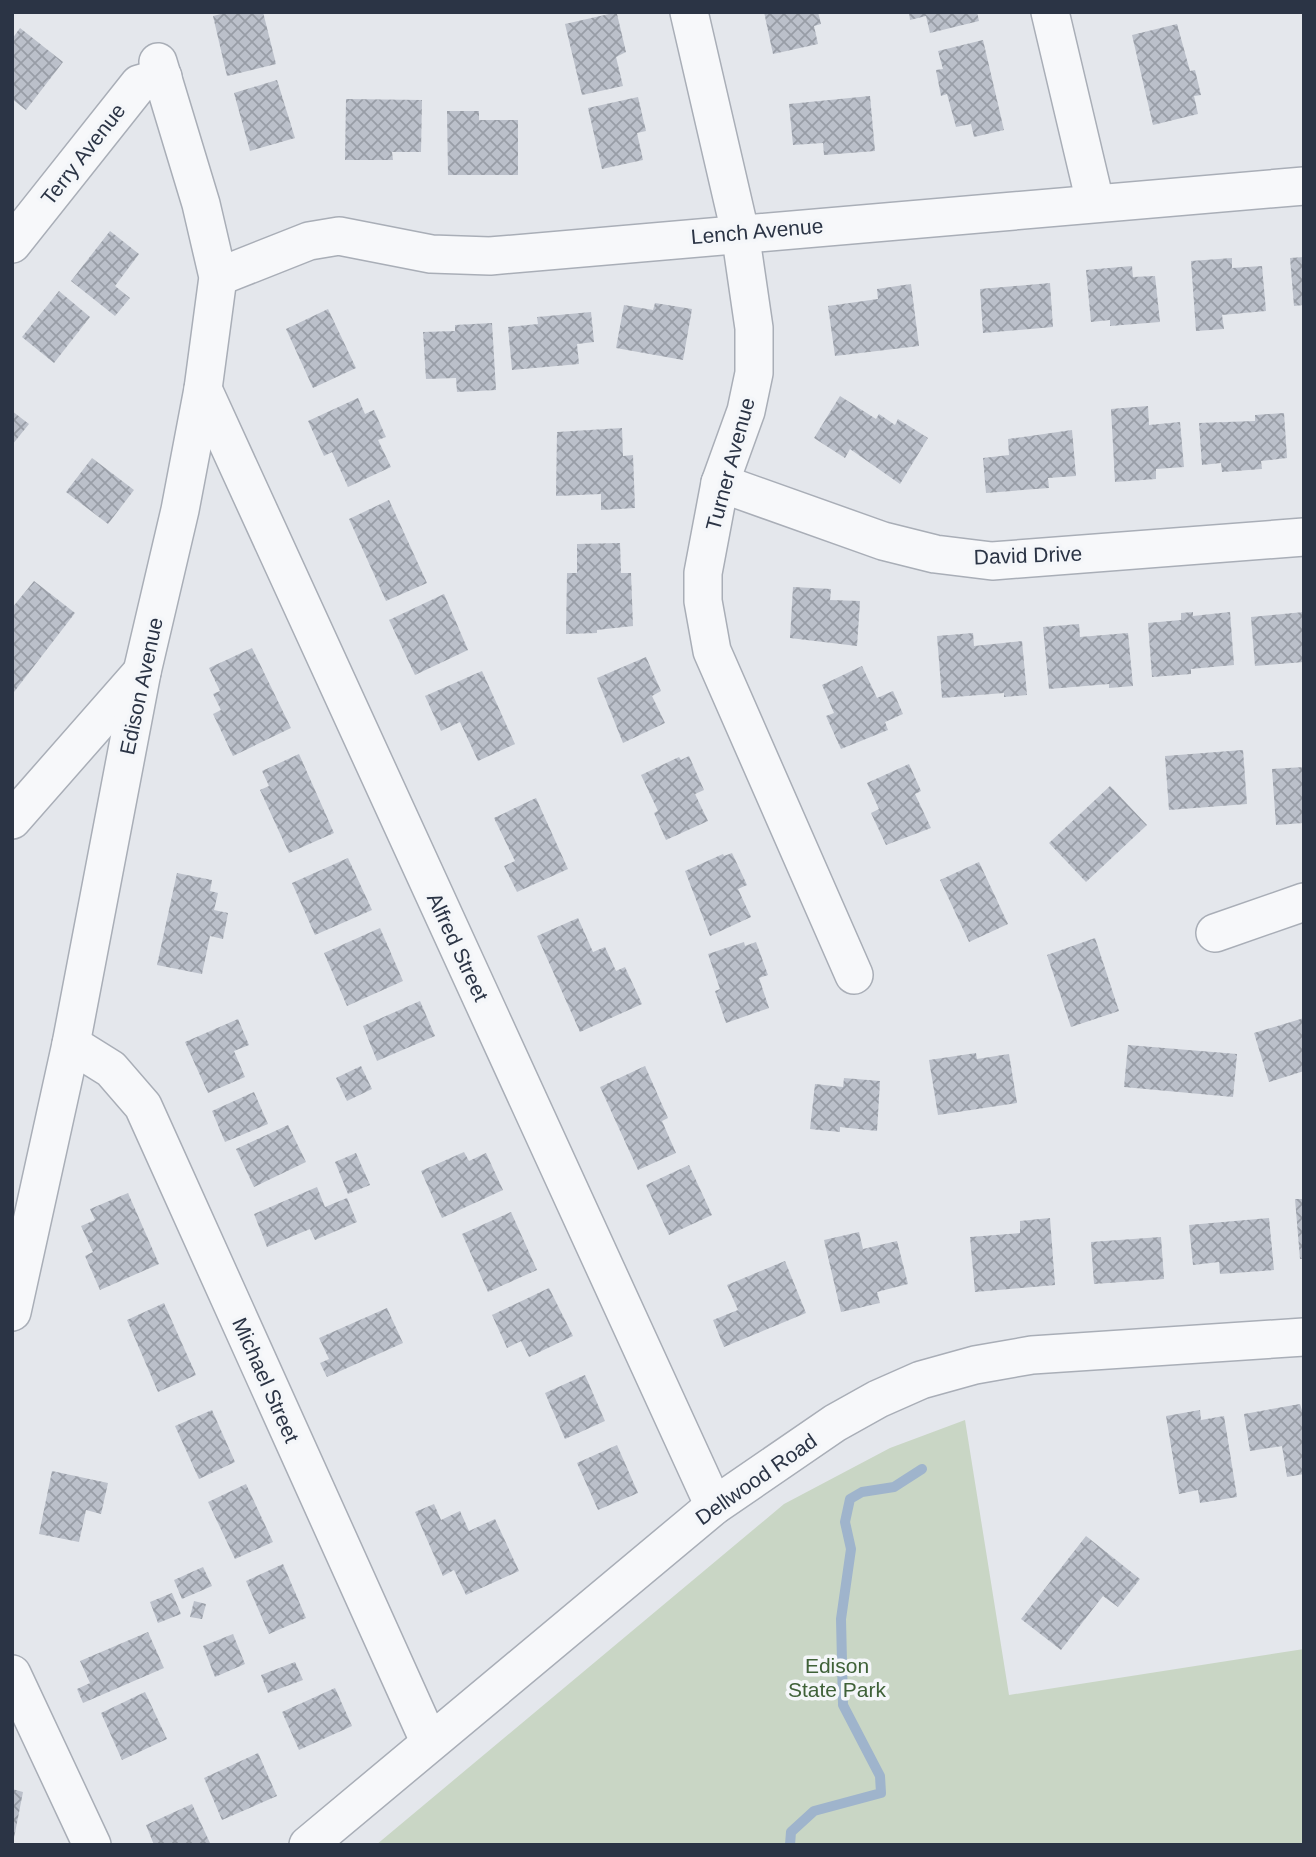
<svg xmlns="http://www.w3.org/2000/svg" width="1316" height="1857" viewBox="0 0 1316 1857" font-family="Arial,sans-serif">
<defs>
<pattern id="building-cross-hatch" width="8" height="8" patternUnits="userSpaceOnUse" patternTransform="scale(1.75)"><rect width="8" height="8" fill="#bbc0ca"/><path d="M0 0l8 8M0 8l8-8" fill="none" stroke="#989da6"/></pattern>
</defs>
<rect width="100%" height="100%" fill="#e4e7ec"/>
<!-- green -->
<polygon fill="#c9d6c5" points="965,1420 1009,1695 1304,1649 1304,1845 376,1845 784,1504 890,1448"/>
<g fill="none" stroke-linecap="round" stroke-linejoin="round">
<!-- stream -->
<polyline stroke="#9fb4cc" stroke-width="10" points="790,1845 791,1832 814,1811 881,1793 880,1776 843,1705 841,1619 851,1549 845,1522 850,1499 862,1492 894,1487 922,1469"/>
</g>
<!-- building -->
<g fill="url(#building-cross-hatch)">
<polygon points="229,12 263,12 276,64 227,76 213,16"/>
<polygon points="764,12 818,12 821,24 814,26 818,44 773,54"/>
<polygon points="909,12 977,12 979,21 930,33 926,16 910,20"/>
<polygon points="609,14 617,14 626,52 616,57 623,86 582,95 565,24"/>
<polygon points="1177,24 1190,71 1195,70 1201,95 1194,96 1198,114 1153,125 1132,35"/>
<polygon points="20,28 63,62 26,110 12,99 12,39"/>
<polygon points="983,40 1004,130 974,137 971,124 956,127 947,94 941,96 936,70 943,69 938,51"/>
<polygon points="277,80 295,138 250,151 234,93"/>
<polygon points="870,96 875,151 824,155 823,143 793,145 789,104"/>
<polygon points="638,97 646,131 637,133 643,160 602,169 588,108"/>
<polygon points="346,99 422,100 421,152 392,152 393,160 345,160"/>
<polygon points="447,111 479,111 479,120 518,120 518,175 448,175"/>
<polygon points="110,231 139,254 115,286 130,298 115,316 71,281"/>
<polygon points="1304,257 1304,305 1294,306 1290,258"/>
<polygon points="1232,258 1232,268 1262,266 1266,311 1222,315 1224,329 1196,331 1191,261"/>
<polygon points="1132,266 1133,277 1155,276 1160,322 1110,326 1110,320 1091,322 1086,270"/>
<polygon points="1050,283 1053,327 983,333 980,289"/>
<polygon points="911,284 919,346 835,356 828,306 878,299 877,289"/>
<polygon points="59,291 90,317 54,363 22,337"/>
<polygon points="655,303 692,309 683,360 616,348 624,305 653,310"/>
<polygon points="328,309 356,368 313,388 286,329"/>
<polygon points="591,312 594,342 577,344 579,364 512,370 508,327 538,324 537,317"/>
<polygon points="492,323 496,390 457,392 456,378 426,379 423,332 455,331 455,325"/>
<polygon points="840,396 876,419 879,414 895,425 898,419 928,438 900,484 850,449 845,458 814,438"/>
<polygon points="358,398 365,414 374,410 386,437 378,440 391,467 348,487 332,452 324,456 308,421"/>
<polygon points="1148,406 1149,425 1180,422 1184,467 1156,469 1156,479 1115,482 1111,409"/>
<polygon points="12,411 29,424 12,445"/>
<polygon points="1284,413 1287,458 1261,461 1262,469 1222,472 1221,463 1202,465 1199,423 1255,421 1255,415"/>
<polygon points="622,428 623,456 633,455 635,508 601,510 601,494 556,496 557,432"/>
<polygon points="1072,430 1076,476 1048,478 1049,488 986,493 983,458 1009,455 1008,439"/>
<polygon points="92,458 134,490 108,524 66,492"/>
<polygon points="389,500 427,583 386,601 349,519"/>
<polygon points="620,543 621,573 631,573 633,626 597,630 597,633 566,634 567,573 577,573 577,544"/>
<polygon points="34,581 75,613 14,692 12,608"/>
<polygon points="793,587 831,589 830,600 860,601 857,646 790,638"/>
<polygon points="444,594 468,650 415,675 389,620"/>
<polygon points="1193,612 1193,616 1230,612 1234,665 1191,669 1191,674 1152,677 1148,623 1181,620 1181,613"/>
<polygon points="1304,612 1304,662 1255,666 1251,617"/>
<polygon points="1079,624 1080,637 1128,633 1133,686 1109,688 1109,684 1049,689 1043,627"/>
<polygon points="973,633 974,646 1022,641 1027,695 1004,697 1004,693 942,698 937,636"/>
<polygon points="252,648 291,728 233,756 213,714 221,710 213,694 220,691 209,668"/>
<polygon points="646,657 661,691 652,696 665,723 623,743 597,678"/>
<polygon points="862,666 877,698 893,691 903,714 885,722 888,730 841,749 826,716 834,713 822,685"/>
<polygon points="482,671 515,744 478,761 460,722 441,731 425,696"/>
<polygon points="1243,750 1247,804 1169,810 1165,756"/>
<polygon points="299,754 334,833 289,853 260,790 269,786 262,771"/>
<polygon points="689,756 704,790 695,794 708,821 666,840 654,813 658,811 641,775 679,757 681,760"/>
<polygon points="909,764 921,791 915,794 931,828 886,845 871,813 879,809 867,783"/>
<polygon points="1304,767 1304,823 1276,825 1272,769"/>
<polygon points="1110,786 1147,825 1086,882 1049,843"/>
<polygon points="536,798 568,869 517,892 504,866 515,861 494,818"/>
<polygon points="732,853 747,885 738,889 751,917 710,936 685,871 723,854 724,856"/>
<polygon points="348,858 372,910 315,935 292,883"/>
<polygon points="979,862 1008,924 969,942 940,880"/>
<polygon points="177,873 212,880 210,891 218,893 214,910 228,913 223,939 210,936 202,974 157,965"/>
<polygon points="578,918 593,952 605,947 616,971 625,967 642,1004 580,1032 537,936"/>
<polygon points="380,928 403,981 347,1006 324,953"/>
<polygon points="1095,938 1119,1011 1071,1027 1047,955"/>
<polygon points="744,942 745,946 756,942 768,975 759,978 769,1008 726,1023 715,991 720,989 708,954"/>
<polygon points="420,1001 435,1036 377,1061 363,1026"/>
<polygon points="1304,1018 1304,1071 1269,1082 1254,1033"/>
<polygon points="238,1019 249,1045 234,1051 245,1077 208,1093 185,1042"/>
<polygon points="1128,1045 1237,1054 1233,1097 1124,1087"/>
<polygon points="976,1053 977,1059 1009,1054 1017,1103 938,1115 929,1060"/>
<polygon points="361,1066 372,1089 347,1101 336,1078"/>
<polygon points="645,1066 668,1118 662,1121 676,1153 638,1170 600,1087"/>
<polygon points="844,1078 880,1081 877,1131 840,1127 840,1132 810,1129 815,1084 843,1087"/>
<polygon points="254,1092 268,1124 225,1142 212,1111"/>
<polygon points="288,1125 306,1162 254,1187 236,1149"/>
<polygon points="464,1152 469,1161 486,1153 503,1190 442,1218 421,1171"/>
<polygon points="356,1153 370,1185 348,1194 335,1162"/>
<polygon points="689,1165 712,1215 669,1235 646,1185"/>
<polygon points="317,1187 325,1207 347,1198 357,1222 315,1240 310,1229 267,1247 254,1214"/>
<polygon points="128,1193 159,1264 100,1290 85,1256 93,1252 81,1226 95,1220 90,1209"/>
<polygon points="1295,1199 1304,1199 1304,1259 1300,1259"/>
<polygon points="511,1212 537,1270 488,1292 462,1234"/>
<polygon points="1050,1218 1055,1285 975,1292 970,1237 1020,1233 1020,1221"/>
<polygon points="1269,1218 1274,1270 1220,1274 1219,1262 1193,1265 1189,1225"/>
<polygon points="859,1232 863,1249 897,1241 908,1284 877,1292 880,1303 841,1312 824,1240"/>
<polygon points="1161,1237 1164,1279 1094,1284 1091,1242"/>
<polygon points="785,1261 806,1313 724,1347 713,1320 738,1310 727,1285"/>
<polygon points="549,1288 573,1336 529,1357 521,1341 507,1348 492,1315"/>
<polygon points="164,1303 196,1375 158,1392 127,1320"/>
<polygon points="387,1308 403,1343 327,1377 320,1363 329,1359 319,1338"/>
<polygon points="585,1375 605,1421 565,1439 545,1393"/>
<polygon points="1300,1404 1304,1417 1304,1474 1287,1477 1282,1446 1250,1451 1244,1414"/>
<polygon points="212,1410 235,1462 199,1479 175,1426"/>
<polygon points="1200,1410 1201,1420 1224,1416 1237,1497 1200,1503 1198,1490 1179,1494 1166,1416"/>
<polygon points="617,1445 638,1493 598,1510 577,1463"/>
<polygon points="52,1471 108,1483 101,1514 86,1510 79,1542 39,1534"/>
<polygon points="246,1484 273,1542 235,1559 208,1502"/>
<polygon points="434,1504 441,1520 460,1511 469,1531 495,1519 519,1571 466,1595 454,1570 443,1576 415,1512"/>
<polygon points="1086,1536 1140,1579 1118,1607 1103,1596 1061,1650 1021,1619"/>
<polygon points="283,1564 306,1618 269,1634 246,1581"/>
<polygon points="203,1567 212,1586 182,1599 174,1580"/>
<polygon points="172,1593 181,1614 158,1623 150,1602"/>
<polygon points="194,1601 206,1604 202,1619 190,1617"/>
<polygon points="148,1632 164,1668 83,1703 77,1689 90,1683 80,1661"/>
<polygon points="233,1634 245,1664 215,1677 203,1646"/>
<polygon points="295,1662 303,1680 268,1693 261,1675"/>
<polygon points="335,1688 352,1726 299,1750 282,1712"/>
<polygon points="145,1692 167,1739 122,1760 101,1713"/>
<polygon points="258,1753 277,1796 222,1820 204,1778"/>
<polygon points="12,1789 23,1792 14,1838 12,1838"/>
<polygon points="192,1804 210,1843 154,1845 146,1825"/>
</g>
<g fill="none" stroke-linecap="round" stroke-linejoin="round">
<defs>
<g id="minor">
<polyline points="689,12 740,232 754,328 754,373 746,411 720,483 703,573 703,601 712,651 854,975"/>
<polyline points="1050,12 1095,202"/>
<polyline points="12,244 139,84 163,77"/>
<polyline points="218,277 309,241 339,236 431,254 490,256 1304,186"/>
<polyline points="203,389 714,1506"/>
<polyline points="720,483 883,541 935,554 992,561 1304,537"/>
<polyline points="12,820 142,672"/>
<polyline points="1215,933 1304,902"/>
<polyline points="71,1044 111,1069 143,1106 429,1741"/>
<polyline points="12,1312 71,1044 142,672 180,510 203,389 218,277 201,204 158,62"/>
<polyline points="12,1674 92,1845"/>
<polyline points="308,1845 714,1506 835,1423 878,1399 921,1380 975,1365 1032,1355 1304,1337"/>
</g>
</defs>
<!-- minor casing -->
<use href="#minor" stroke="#a9aeb7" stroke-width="40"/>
<!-- minor -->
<use href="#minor" stroke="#f7f8fa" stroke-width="37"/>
</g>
<g text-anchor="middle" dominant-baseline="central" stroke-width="7" stroke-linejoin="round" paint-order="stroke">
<!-- street labels -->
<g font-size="21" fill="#2b3445" stroke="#f4f6f9">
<text transform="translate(83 154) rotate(-52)">Terry Avenue</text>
<text transform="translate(757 231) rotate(-5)">Lench Avenue</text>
<text transform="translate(730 464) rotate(-75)">Turner Avenue</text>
<text transform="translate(1028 555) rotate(-2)">David Drive</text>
<text transform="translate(141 686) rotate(-78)">Edison Avenue</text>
<text transform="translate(458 947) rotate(65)">Alfred Street</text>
<text transform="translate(266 1380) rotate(66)">Michael Street</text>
<text transform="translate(756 1479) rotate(-35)">Dellwood Road</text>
</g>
<!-- park labels -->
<g font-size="21" fill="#3f6138" stroke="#f4f6f9">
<text x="837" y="1665">Edison<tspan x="837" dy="24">State Park</tspan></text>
</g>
</g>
<!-- border -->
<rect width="1316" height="1857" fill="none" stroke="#2b3445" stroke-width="28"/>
</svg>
